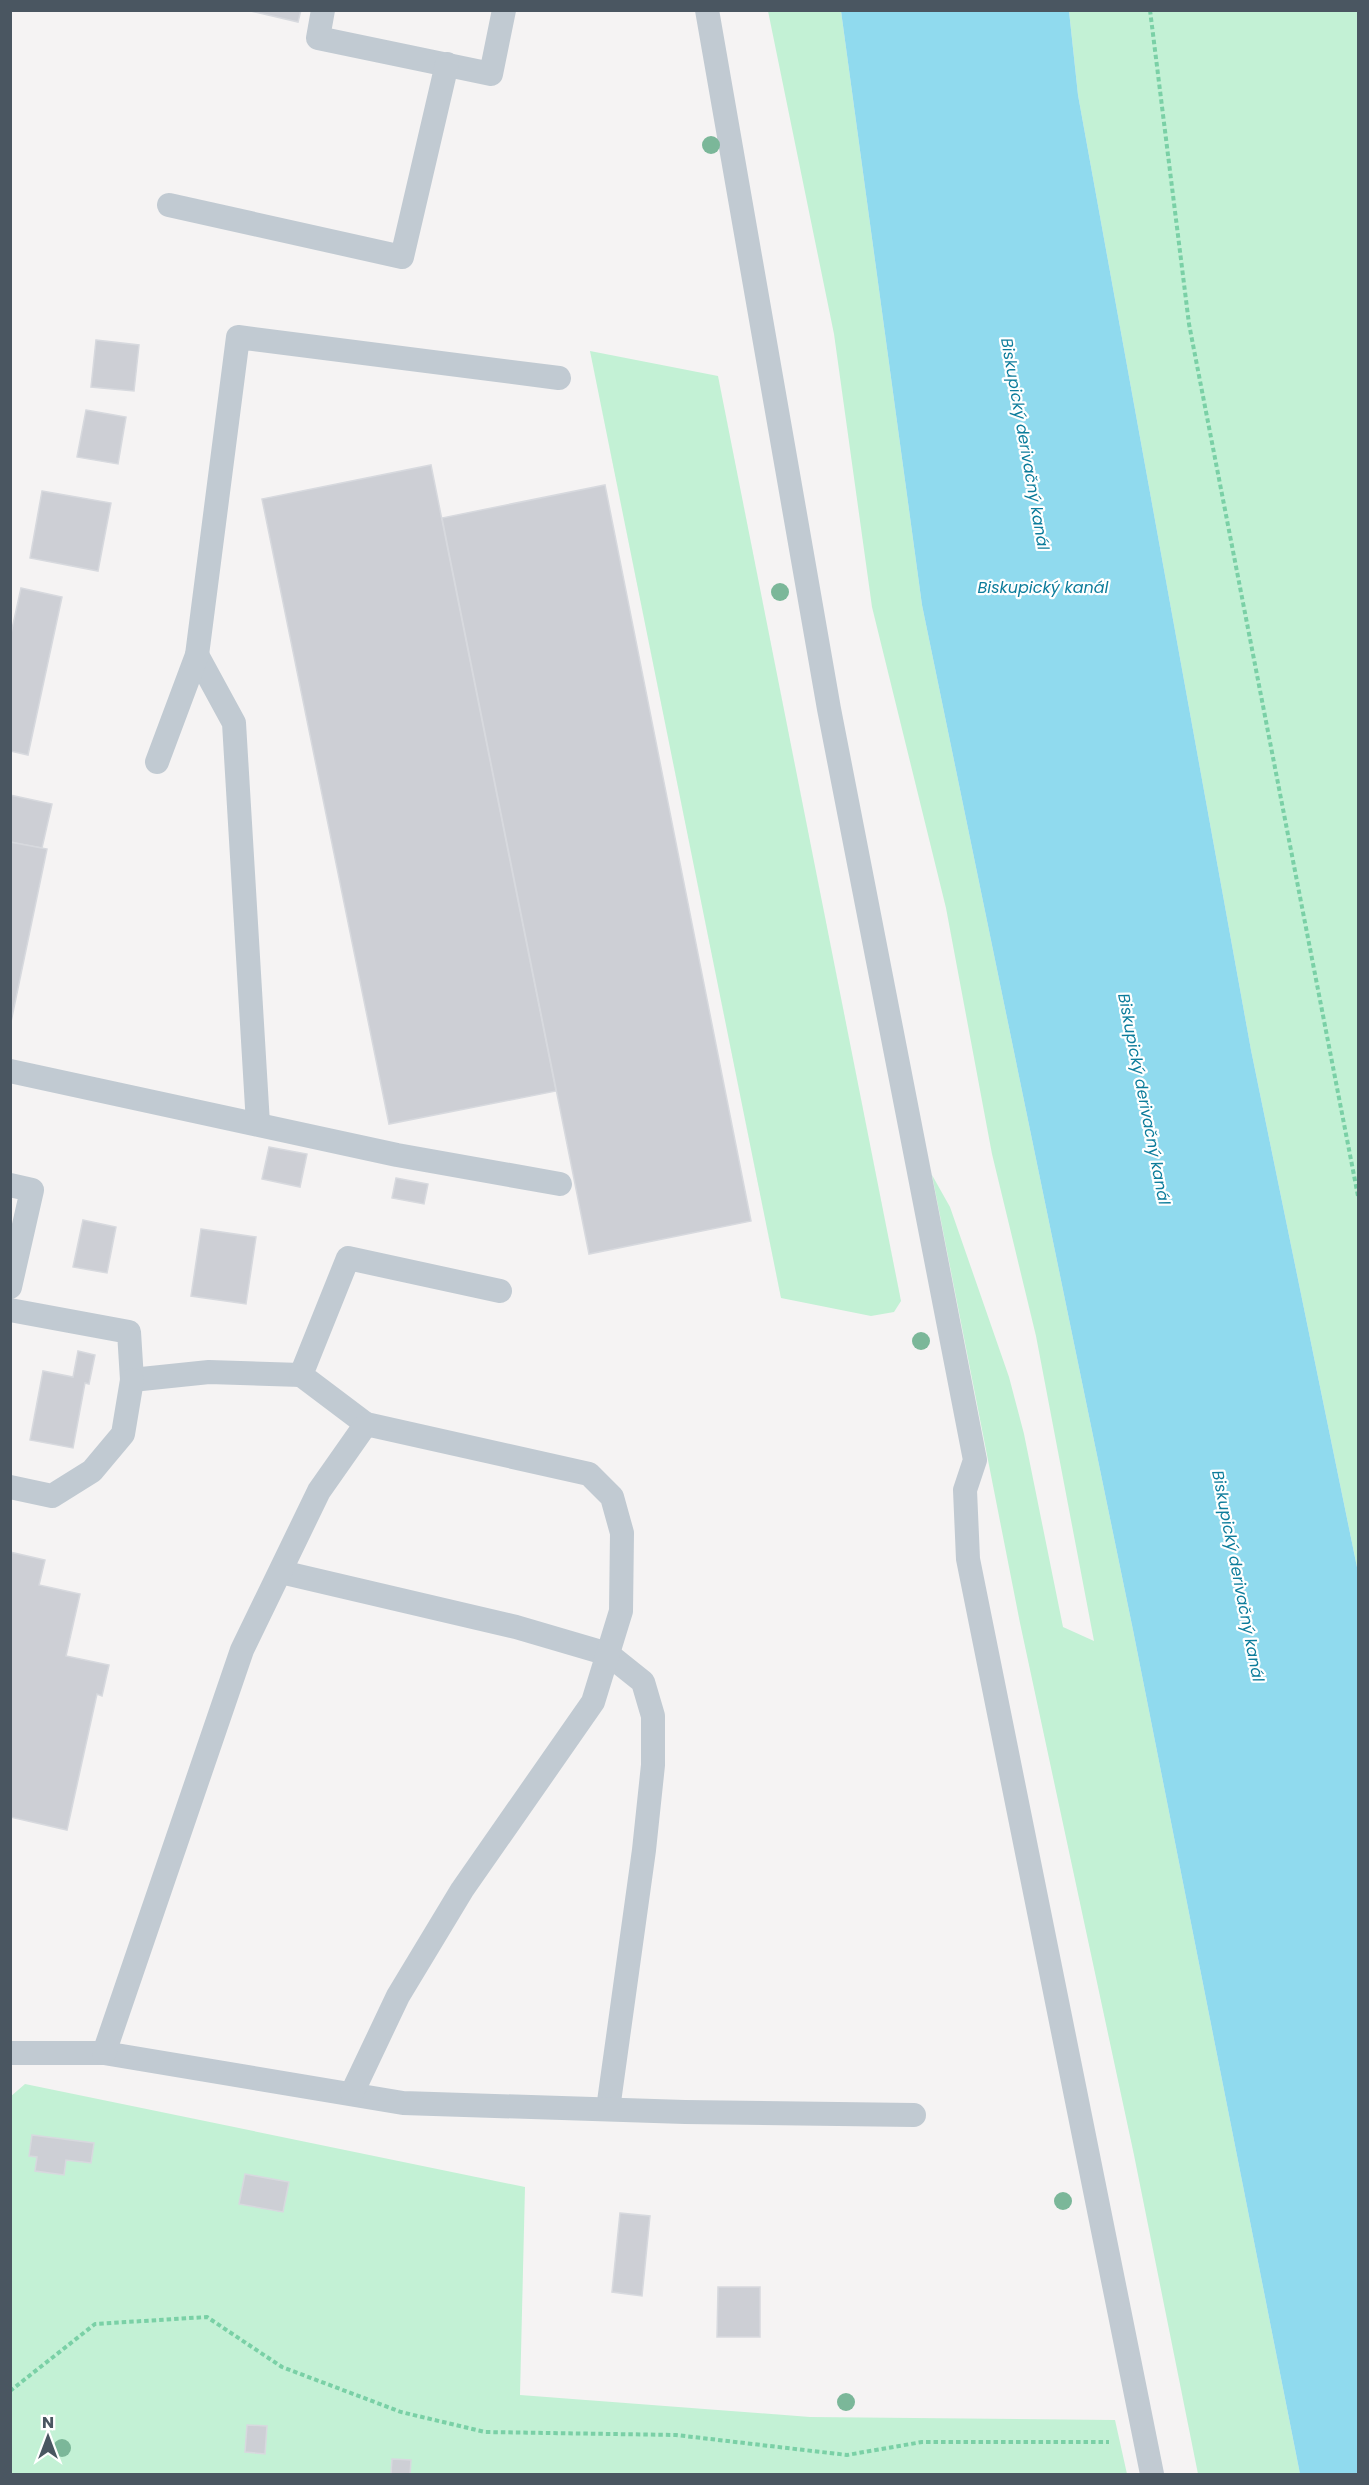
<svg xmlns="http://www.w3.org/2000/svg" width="1369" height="2485" viewBox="0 0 1369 2485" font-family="Poppins,sans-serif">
<rect width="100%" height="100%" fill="#f5f3f3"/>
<!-- green -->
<g fill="#c3f1d5">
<polygon points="768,11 841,11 922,605 1133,1630 1300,2474 1198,2474 1134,2155 1020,1623 932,1175 950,1207 1009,1377 1024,1434 1063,1627 1094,1641 1036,1336 992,1154 946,908 872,607 834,334"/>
<polygon points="1069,11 1358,11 1358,1572 1251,1050 1078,95"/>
<polygon points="590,351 718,376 901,1301 894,1312 871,1316 781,1298"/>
<polygon points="25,2084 525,2187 520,2395 810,2417 1115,2420 1127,2474 11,2474 10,2097"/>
</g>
<!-- water -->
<polygon fill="#90daee" points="841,11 1069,11 1078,95 1251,1050 1358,1572 1358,2474 1300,2474 1133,1630 922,605"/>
<!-- building -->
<g fill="#cdcfd5" stroke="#d7d9de" stroke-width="1.5">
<polygon points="246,10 301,10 298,22"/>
<polygon points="96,340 139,345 134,391 91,387"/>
<polygon points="86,410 126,417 118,464 77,457"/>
<polygon points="431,465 556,1091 389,1124 262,499"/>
<polygon points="605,485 751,1221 589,1254 442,518"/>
<polygon points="42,491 111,503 98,571 30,558"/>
<polygon points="21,588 62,597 28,755 10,751 10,638"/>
<polygon points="10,795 52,804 42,848 10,842"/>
<polygon points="10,842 47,849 11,1022 10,1022"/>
<polygon points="269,1147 307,1154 300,1187 262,1179"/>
<polygon points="396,1178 428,1184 424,1204 392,1198"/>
<polygon points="83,1220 116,1227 107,1273 73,1267"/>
<polygon points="201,1229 256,1237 246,1304 191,1296"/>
<polygon points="78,1351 95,1355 89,1384 85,1383 73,1448 30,1440 43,1371 73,1377"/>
<polygon points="10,1552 45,1560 39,1585 80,1594 66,1656 109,1665 102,1696 97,1694 67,1830 10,1817"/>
<polygon points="32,2135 94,2143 91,2163 66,2160 64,2175 35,2171 37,2157 29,2156"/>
<polygon points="245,2174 289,2182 283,2212 239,2204"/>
<polygon points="620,2213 650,2216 642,2296 612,2292"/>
<polygon points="718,2287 760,2287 760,2337 717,2337"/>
<polygon points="247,2425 267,2426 265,2454 245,2452"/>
<polygon points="392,2459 411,2460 410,2474 391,2474"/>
</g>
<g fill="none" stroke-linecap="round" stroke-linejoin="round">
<!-- path -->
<g stroke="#7ad0a6" stroke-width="4" stroke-dasharray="4.5 3" stroke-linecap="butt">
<polyline points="1150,10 1189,324 1358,1196"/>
<polyline points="10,2391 95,2324 207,2317 282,2367 401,2412 485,2432 676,2435 847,2455 922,2442 1109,2442"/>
</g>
<!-- service -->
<g stroke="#c1cad2" stroke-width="24">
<polyline points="323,10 318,38 491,74 504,10"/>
<polyline points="707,10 829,709 975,1460 965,1490 968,1559 1152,2474"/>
<polyline points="169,205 402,257 447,64"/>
<polyline points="197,655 234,723 258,1124"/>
<polyline points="157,762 197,655 238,337 559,378"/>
<polyline points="10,1071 397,1155 560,1184"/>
<polyline points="10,1185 32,1190 10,1287"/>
<polyline points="10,1310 129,1332 132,1380 209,1372 301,1375"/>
<polyline points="366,1424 301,1375 348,1258 500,1291"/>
<polyline points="10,1487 52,1496 92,1471 123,1434 132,1380"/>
<polyline points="281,1572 516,1627 608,1654 643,1682 653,1716 653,1765 644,1850 608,2109"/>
<polyline points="10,2053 104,2053 403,2103 685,2112 914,2115"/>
<polyline points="104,2053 242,1650 319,1491 366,1424 589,1474 612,1497 622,1533 621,1611 593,1702 462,1890 398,1996 352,2093"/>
</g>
</g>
<!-- trees -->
<g fill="#7bb799">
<circle cx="711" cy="145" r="9"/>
<circle cx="780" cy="592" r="9"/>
<circle cx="921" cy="1341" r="9"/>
<circle cx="1063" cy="2201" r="9"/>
<circle cx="846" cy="2402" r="9"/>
<circle cx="62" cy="2448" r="9"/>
</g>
<g text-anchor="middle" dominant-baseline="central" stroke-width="4.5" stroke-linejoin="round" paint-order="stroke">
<!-- water labels -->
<g font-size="16" font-style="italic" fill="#0c7c9b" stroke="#fff">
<text transform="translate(1025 444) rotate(80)">Biskupický derivačný kanál</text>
<text x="1043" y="587">Biskupický kanál</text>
<text transform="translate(1144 1099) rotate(79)">Biskupický derivačný kanál</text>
<text transform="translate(1238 1576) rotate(79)">Biskupický derivačný kanál</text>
</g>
</g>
<!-- border -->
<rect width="1369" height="2485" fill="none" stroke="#4a5661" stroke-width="24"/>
<!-- north arrow -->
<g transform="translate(48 2437)" stroke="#ffffff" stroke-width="4.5" paint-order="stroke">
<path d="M0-4.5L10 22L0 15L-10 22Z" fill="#4a5661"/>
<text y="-9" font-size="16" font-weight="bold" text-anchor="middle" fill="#4a5661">N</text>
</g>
</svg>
